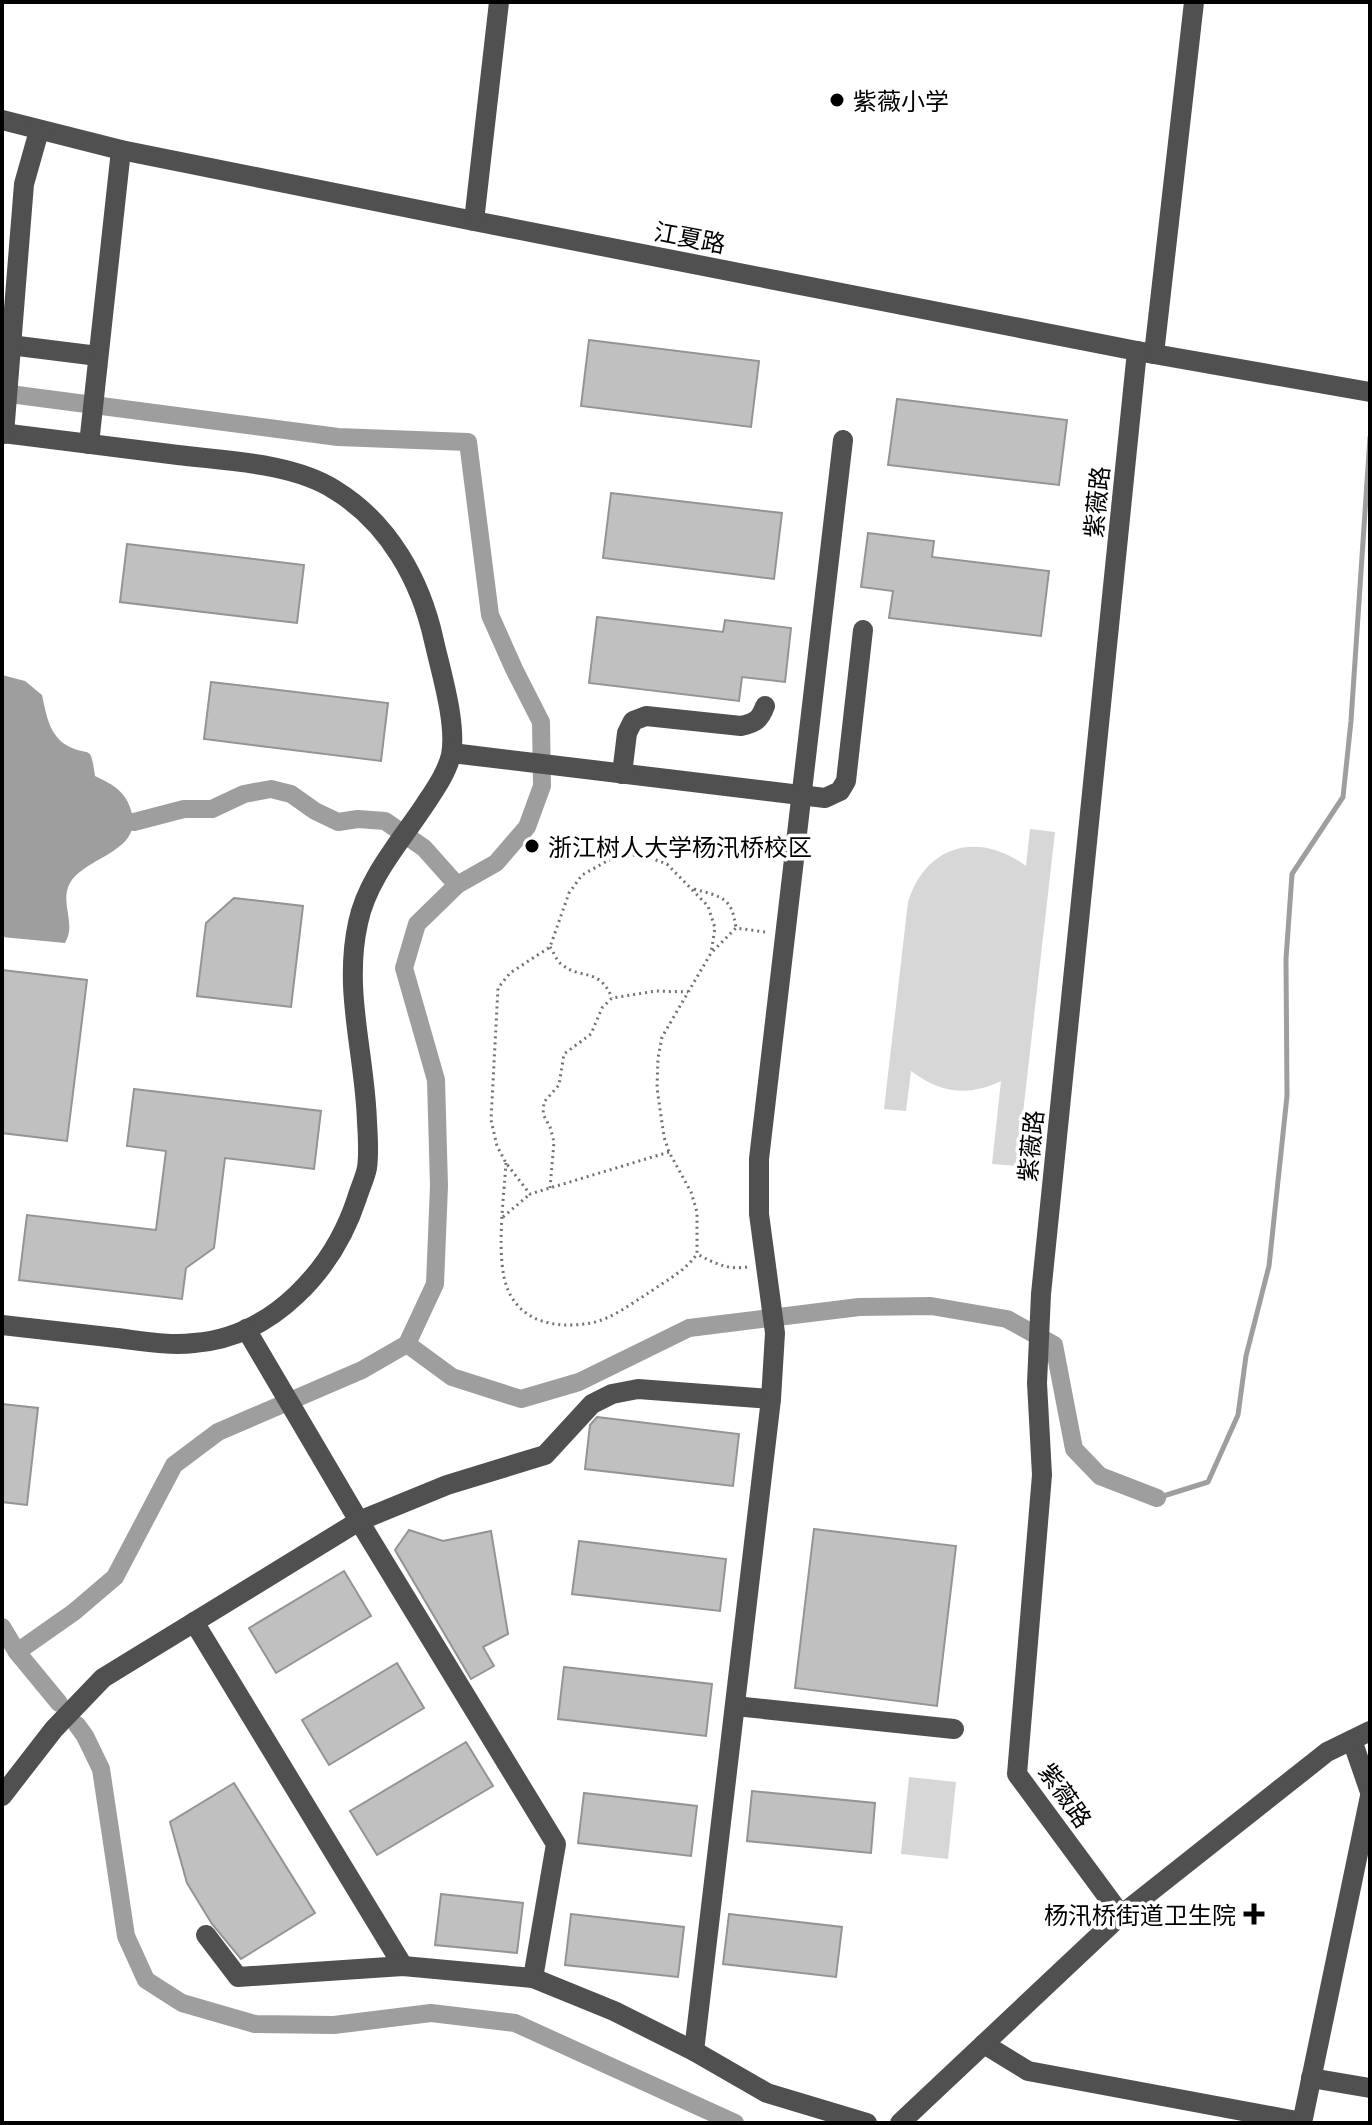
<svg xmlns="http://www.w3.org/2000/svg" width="1372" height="2125" viewBox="0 0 1372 2125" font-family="Commissioner,'Noto Sans SC',sans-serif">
<rect width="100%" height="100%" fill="#fff"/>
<!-- green -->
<g fill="#d7d7d7">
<path d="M1030 829 1055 832 1017 1166 992 1164 1001 1081C968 1097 940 1093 911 1071L906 1111 884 1109 908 902C926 844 979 831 1026 866Z"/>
<polygon points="909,1777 956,1782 948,1859 901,1854"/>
</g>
<!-- water -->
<path fill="#9e9e9e" d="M2 675 25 681 42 695C46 713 49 736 68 746 91 758 90 742 95 776 114 785 127 792 132 814 141 852 85 857 70 883 59 903 77 923 65 943L2 937Z"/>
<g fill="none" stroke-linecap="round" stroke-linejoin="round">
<!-- stream -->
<polyline stroke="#9e9e9e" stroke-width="5" points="1157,1498 1208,1482 1238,1415 1246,1356 1269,1266 1287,1096 1286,959 1292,874 1343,797 1351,721 1370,437"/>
<!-- canal -->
<g stroke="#9e9e9e" stroke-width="18">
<polyline points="2,393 338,437 468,442 490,615 514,669 541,722 542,786 527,827 496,863 457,885 417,924 404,968 436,1080 439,1186 435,1284 407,1344 362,1370 218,1432 174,1465 115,1577 74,1612 17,1652"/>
<polyline points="134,822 184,809 212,809 244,794 271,789 291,794 315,811 338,822 358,819 385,821 424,848 457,885"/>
<polyline points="407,1344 452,1377 521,1399 579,1382 689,1328 859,1307 931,1306 1007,1319 1054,1345 1074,1449 1100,1476 1157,1498"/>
<polyline points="2,1627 17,1652 59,1703"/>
<polyline points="77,1725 85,1736 101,1769 126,1936 146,1980 182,2003 255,2024 334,2025 431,2013 515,2023 735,2123"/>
</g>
</g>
<!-- building -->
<g fill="#c0c0c0" stroke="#949494" stroke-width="2">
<polygon points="589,340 759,361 751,427 581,406"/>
<polygon points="897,399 1067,420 1059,485 888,465"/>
<polygon points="611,493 782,513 774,579 603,558"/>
<polygon points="868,533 934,541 932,557 1049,571 1041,636 889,618 893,591 861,587"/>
<polygon points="127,544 304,565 297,623 120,602"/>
<polygon points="597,617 723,632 725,620 791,628 785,682 742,677 739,701 589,683"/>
<polygon points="211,682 388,703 381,761 204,739"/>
<polygon points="234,898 303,906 291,1007 197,996 206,923"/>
<polygon points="2,970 87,980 67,1141 2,1133"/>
<polygon points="134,1089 321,1111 314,1169 225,1158 214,1248 186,1268 182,1299 19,1280 27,1215 156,1230 166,1151 127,1146"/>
<polygon points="2,1404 38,1408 27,1505 2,1502"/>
<polygon points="597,1417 739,1434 733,1486 585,1469 590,1425"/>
<polygon points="814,1529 956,1546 937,1706 795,1688"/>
<polygon points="409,1530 443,1541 491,1531 508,1634 483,1647 494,1666 471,1679 395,1550"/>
<polygon points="579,1541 726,1559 720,1611 572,1594"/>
<polygon points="344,1571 371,1616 276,1673 249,1628"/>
<polygon points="397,1663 424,1708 329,1765 302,1720"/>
<polygon points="564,1667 712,1684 706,1736 558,1719"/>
<polygon points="466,1742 493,1786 377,1855 350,1811"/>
<polygon points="234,1783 315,1913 241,1959 212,1924 187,1883 170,1822"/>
<polygon points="752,1791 875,1803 871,1853 747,1841"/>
<polygon points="584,1793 697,1806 691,1856 578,1843"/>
<polygon points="441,1894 523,1903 517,1953 435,1945"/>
<polygon points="571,1914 684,1927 678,1977 565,1965"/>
<polygon points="729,1914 842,1927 836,1977 723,1964"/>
</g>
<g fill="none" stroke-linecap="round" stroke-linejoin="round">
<!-- path -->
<g stroke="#727272" stroke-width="3" stroke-dasharray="2 4" stroke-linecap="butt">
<path d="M694 889C722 897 732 897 736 928"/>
<path d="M550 947C553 951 556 959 560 963 580 981 599 966 612 998"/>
<polyline points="669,1152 530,1194 506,1163 497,1146 491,1120 498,988 510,973 550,947 569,893 582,875 609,860 640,854 667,864 708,906 715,928 711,953"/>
<path d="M506 1163C504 1197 495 1260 508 1290 522 1323 558 1329 591 1323 612 1319 632 1303 650 1292 667 1280 685 1271 697 1254"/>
<polyline points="550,1188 554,1142 550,1127 543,1114 544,1102 559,1085 564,1054 591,1034 602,1008 612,998 656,991 688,992"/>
<polyline points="503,1217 530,1194"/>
<path d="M747 1267C727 1270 714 1263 697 1254V1212L691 1192 669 1152 664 1137 657 1088 658 1058 662 1037 711 953 736 928 765 932"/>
</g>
<!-- minor -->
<g stroke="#505050" stroke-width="20">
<polyline points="2,120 121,150 474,221 1137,351 1370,392"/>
<polyline points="474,221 499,2"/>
<polyline points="2,344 98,356"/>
<polyline points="1154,354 1194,2"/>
<path d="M2 433C61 440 120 448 178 455 227 461 293 463 335 490 389 523 421 581 434 641 441 672 457 724 451 755 447 772 436 788 426 803 402 840 367 878 358 923 343 991 365 1054 367 1122 368 1137 369 1154 367 1168 365 1178 360 1188 357 1198 334 1269 273 1337 194 1343 169 1346 142 1341 117 1338 79 1334 40 1329 2 1325"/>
<polyline points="4,434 24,184 39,131"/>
<polyline points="89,444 121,150"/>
<polyline points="452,753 825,798 840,791 846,781 863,630"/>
<path d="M622 774 627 733 633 721 646 716 741 726C755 723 760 720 765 706"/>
<polyline points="246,1329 359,1521 556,1844 533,1978"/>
<polyline points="194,1622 403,1966"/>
<polyline points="735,1706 954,1729"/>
<polyline points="1352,1740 1370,1792"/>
<polyline points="2,1796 54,1729 103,1678 359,1521 447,1485 545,1455 592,1404 612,1394 638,1389 771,1399"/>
<polyline points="1121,1915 1017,1774 1042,1475 1037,1383 1041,1294 1137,351"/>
<polyline points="206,1935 238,1977 403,1966 533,1978 614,2011 694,2051 767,2093 867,2123"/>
<polyline points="984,2044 1028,2071 1302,2122"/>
<polyline points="694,2051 771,1399 775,1333 759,1214 759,1159 843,440"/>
<polyline points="1311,2078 1370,2088"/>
<polyline points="900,2123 1121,1915 1327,1752 1370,1731"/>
<polyline points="1302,2123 1370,1796"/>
</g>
</g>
<!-- markers -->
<g fill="#000" stroke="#fff" stroke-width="3">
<circle cx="837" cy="100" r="8"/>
<circle cx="532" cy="846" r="8"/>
<path d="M1250 1902h8v8h8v8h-8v8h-8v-8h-8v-8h8z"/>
</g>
<g text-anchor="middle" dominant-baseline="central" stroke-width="7" stroke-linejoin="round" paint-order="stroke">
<!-- poi labels -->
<g font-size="24" fill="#000" stroke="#fff" text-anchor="start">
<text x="853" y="100">紫薇小学</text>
<text x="548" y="846">浙江树人大学杨汛桥校区</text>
<text x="1236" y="1914" text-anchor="end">杨汛桥街道卫生院</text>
</g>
<!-- street labels -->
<g font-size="24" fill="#000" stroke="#fff">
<text transform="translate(690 237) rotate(11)">江夏路</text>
<text transform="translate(1096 502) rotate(-84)">紫薇路</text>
<text transform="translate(1030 1146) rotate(-84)">紫薇路</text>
<text transform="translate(1066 1795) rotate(55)">紫薇路</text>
</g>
</g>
<!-- border -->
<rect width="1372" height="2125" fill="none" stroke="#000000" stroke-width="8"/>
</svg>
